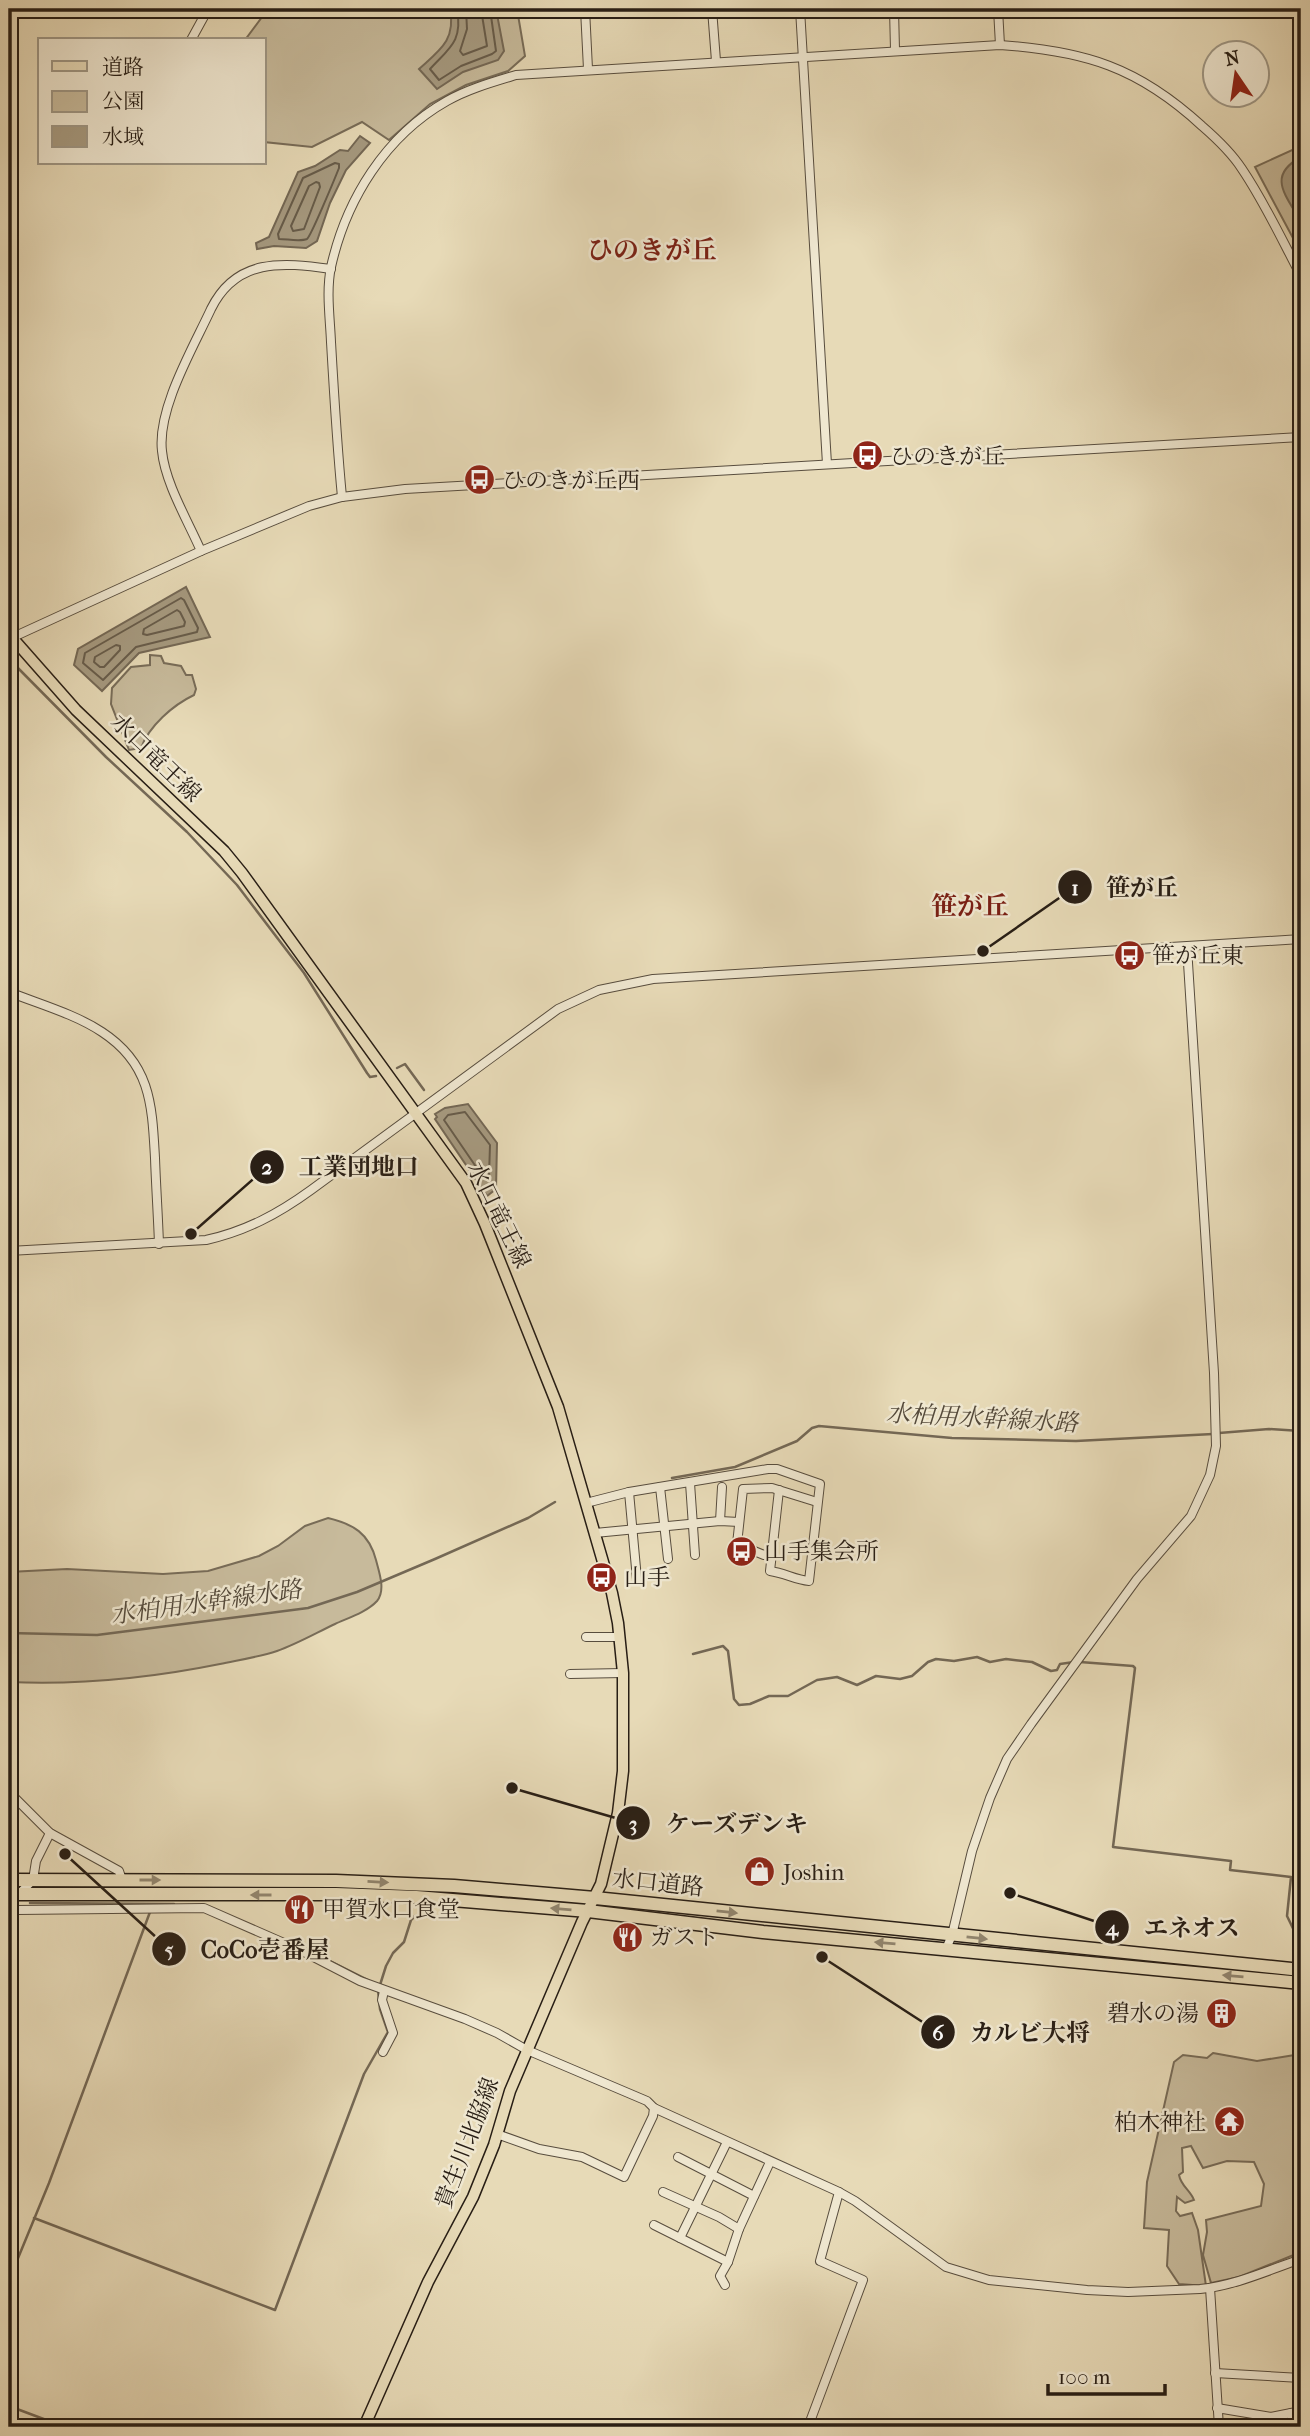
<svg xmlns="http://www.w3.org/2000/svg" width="1310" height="2436" viewBox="0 0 1310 2436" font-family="'IM FELL French Canon','Noto Serif JP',serif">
<rect width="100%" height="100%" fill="#e7dab7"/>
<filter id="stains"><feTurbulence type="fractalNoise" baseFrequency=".00286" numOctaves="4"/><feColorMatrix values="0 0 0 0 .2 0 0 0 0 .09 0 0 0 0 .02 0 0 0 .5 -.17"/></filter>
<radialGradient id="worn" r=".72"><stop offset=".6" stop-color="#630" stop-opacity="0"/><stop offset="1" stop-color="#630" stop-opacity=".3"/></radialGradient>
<!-- green -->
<g fill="#c7ba9b" stroke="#786c58" stroke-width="2">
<polygon points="268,9 517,9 525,56 508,71 466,85 430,104 389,140 362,122 312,147 264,142 264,40 245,40"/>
<polygon points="1301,146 1301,253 1255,167"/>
<path d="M150 655 161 656 164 663 181 666 186 675H192L196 689 194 695C173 705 149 726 141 748L129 750 111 704 112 688 131 667 150 665Z"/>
<path d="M328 1518C353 1524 369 1533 376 1560 379 1572 386 1590 377 1601 367 1612 348 1618 335 1624 316 1633 297 1644 277 1651 259 1657 239 1660 220 1664 151 1678 79 1685 9 1682V1572L67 1569 163 1574 208 1571 259 1556 278 1546 305 1526Z"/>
<path d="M1213 2053 1257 2061 1301 2054V2252L1239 2277 1211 2283 1203 2255 1207 2232 1206 2220 1261 2206 1264 2184 1254 2162 1227 2161 1203 2168 1191 2146 1182 2148 1183 2172 1179 2175C1181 2186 1190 2190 1194 2200L1185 2203 1177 2197 1176 2211 1180 2216 1192 2213 1198 2230 1206 2286 1179 2284 1167 2266 1169 2230 1144 2228 1147 2182 1174 2062 1183 2055 1207 2058Z"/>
</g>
<!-- water -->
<g fill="#a69a80" stroke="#746855" stroke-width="2">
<path d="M450 9H496L504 51 498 60 463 72 437 89 419 69C440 50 456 40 450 9Z"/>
<polygon points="360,136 370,143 346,170 330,203 317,241 306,248 274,246 257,249 256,243 269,237 298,172 315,166 340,150 348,151"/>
<path d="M1301 157V222C1286 195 1266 176 1301 157Z"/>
<polygon points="186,587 210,637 139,653 102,691 74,665 78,649"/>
<polygon points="468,1104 497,1143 496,1189 487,1196 435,1119 437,1117 435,1114 445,1108"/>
</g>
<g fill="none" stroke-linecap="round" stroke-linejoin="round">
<!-- shore -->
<g stroke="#675c4a" stroke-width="2">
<path d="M457 9C463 42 449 48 430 69L439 80 461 66 492 54 496 51 490 9"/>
<polyline points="466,9 467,29 460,51 463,55 487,46 481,9"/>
<path d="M335 163 339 164V168C335 178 311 236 307 239 300 242 287 239 279 239L278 234 303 178Z"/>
<polygon points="316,182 319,183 320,187 304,229 293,231 291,226 309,186"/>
<polygon points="181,598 184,600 198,628 197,632 136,647 103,680 83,663 85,653"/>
<polygon points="177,610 180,612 185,622 184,626 147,635 143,634 144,629"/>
<polygon points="116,645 120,646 120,650 104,667 100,667 94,662 95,657"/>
<polygon points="465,1112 490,1145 489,1176 487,1179 483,1177 444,1120 448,1115"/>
</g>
<!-- stream -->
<g stroke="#746855" stroke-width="2.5">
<polyline points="12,662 106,757 187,832 237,885 304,973 367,1073 370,1077 376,1076"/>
<polyline points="397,1068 405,1064 424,1090"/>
<polyline points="1219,1433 1269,1429 1301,1431"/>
<polyline points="672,1478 735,1467 797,1441 812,1428 819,1426 952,1438 1076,1441 1213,1434"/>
<polyline points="9,1633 97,1635 308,1608 357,1592 435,1559 528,1518 555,1502"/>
<polyline points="693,1654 723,1646 728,1651 734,1699 739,1705 750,1704 769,1696 788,1696 817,1680 837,1677 857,1685 876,1676 900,1679 912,1676 928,1662 936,1659 954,1661 977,1657 990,1662 1006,1659 1032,1662 1051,1671 1057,1670 1060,1664 1074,1662"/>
<polyline points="1080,1662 1133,1666 1135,1668 1113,1847 1231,1861 1230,1870 1291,1877 1287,1916 1301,1945"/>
<polyline points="30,1903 174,1904"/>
<polyline points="304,1948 370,1981"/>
<polyline points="380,1985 386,1966 393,1953 404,1942 411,1920 415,1916"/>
<polyline points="34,2218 275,2310 364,2074 388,2032 380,2009 378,1990"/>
<polyline points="9,2280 49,2183 150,1912"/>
<polyline points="9,2406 65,2427"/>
</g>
<!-- river -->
<polyline stroke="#a69a80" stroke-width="14" points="9,10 9,9"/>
<defs>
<g id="minor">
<polyline points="585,9 588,69"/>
<polyline points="712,9 716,61"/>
<polyline points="800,9 827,464"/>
<polyline points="894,9 895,50"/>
<polyline points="998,9 1000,45"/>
<polyline points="191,40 208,9"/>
<path d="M342 497C337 445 334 394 331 342 330 318 326 291 331 267 346 200 385 136 447 101 468 89 493 82 516 75L1000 45C1085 51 1138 67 1202 126 1217 139 1231 152 1242 169 1265 203 1282 240 1301 276"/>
<path d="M201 551C188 521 165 483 162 451 157 409 193 348 211 309 236 258 282 262 331 269"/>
<polyline points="9,639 201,551 309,506 342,497 405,489 1301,437"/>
<path d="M9 992C39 1004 75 1014 102 1032 151 1064 152 1105 155 1158 156 1187 158 1215 159 1244"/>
<path d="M9 1251 206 1240C246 1231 278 1214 311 1190L558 1009 599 990 653 979 1301 939"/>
<polyline points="690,1483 695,1555"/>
<polyline points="660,1487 668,1559"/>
<polyline points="629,1492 637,1579"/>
<path d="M586 1503 629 1492 768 1469H777L820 1484 809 1581C795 1580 785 1573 770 1571L779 1490"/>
<polyline points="720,1521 722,1487"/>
<polyline points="595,1533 720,1521 739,1522"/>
<polyline points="772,1555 764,1555 737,1544 743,1489 772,1488 817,1502"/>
<polyline points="586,1637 620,1637"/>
<polyline points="570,1674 623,1673"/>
<polyline points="9,1792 50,1833 119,1871 122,1880"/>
<polyline points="19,1894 33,1880 36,1861 50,1833"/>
<path d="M10 1908 17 1910 204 1908 300 1950 360 1981 465 2019 497 2033 527 2050 647 2101 654 2108 839 2192 855 2201 946 2267 989 2280 1087 2290 1128 2292 1200 2289C1234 2286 1269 2270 1301 2259"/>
<polyline points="946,1949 952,1935 972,1851 990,1798 1007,1759 1031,1724 1137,1579 1191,1516 1210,1475 1216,1446 1214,1373 1187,947"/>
<polyline points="383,2052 393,2033 382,2000 384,1991"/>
<polyline points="497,2134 539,2149 582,2157 624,2177 653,2116 654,2108"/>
<polyline points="678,2157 754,2196"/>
<polyline points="663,2192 719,2217 739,2229"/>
<polyline points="654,2225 728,2262"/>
<polyline points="680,2238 727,2142"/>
<polyline points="725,2285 720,2276 728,2262 739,2229 770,2162"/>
<polyline points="1210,2288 1219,2427"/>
<polyline points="1215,2373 1301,2378"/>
<polyline points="1217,2408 1271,2417 1301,2411"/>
<polyline points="1291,2413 1293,2427"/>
<polyline points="808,2427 863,2280 820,2261 839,2192"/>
</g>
<polyline id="major" points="9,634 76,710 224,851 242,873 466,1183 485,1224 558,1407 612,1593 618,1623 623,1673 623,1771 618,1813 601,1884 582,1922 510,2091 494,2145 473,2197 428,2282 364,2427"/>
<g id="highway">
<polyline points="9,1880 336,1881 454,1886 595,1898 1301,1970"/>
<polyline points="9,1894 336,1894 416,1897 588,1911 763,1932 1301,1983"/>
</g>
</defs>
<!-- minor casing -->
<use href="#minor" stroke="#584d3e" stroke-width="10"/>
<!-- major casing -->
<use href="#major" stroke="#281e15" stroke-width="13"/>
<!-- highway casing -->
<use href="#highway" stroke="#281e15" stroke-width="15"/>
<!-- minor -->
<use href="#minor" stroke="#efe7d0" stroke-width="8"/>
<!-- major -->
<use href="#major" stroke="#e7dab7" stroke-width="10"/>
<!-- highway -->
<use href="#highway" stroke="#e7dab7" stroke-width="12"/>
</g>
<!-- one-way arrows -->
<defs><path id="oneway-solid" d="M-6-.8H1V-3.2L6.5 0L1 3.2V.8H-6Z" transform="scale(1.75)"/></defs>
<g fill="#91856e">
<use href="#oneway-solid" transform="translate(150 1880)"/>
<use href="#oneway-solid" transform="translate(378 1882) rotate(3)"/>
<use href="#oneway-solid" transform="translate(261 1895) rotate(180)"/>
<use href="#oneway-solid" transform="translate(561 1909) rotate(-175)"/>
<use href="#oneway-solid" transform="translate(727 1912) rotate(6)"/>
<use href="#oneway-solid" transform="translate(977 1938) rotate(6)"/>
<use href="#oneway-solid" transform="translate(885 1943) rotate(-175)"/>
<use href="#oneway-solid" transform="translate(1233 1976) rotate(-175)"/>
</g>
<!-- icons -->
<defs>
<symbol id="bus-disc" viewBox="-11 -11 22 22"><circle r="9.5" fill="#8f2418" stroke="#efe7d0"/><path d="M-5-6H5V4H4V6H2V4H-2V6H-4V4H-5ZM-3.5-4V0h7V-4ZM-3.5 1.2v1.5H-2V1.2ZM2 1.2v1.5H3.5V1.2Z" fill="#fff"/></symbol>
<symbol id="shop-disc" viewBox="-11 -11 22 22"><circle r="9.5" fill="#8f2418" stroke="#efe7d0"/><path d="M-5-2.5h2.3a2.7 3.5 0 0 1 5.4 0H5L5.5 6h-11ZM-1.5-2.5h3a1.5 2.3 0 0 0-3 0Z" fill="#fff"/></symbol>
<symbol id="restaurant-disc" viewBox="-11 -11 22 22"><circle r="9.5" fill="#8f2418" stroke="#efe7d0"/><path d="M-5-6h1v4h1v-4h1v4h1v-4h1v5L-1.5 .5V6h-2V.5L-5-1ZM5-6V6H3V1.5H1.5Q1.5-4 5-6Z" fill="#fff"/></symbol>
<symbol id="building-disc" viewBox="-11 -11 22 22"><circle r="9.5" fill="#8f2418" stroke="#efe7d0"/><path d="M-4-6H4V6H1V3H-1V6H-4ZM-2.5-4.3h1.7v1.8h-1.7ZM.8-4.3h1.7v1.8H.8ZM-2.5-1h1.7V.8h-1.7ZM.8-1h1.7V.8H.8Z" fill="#fff"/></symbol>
<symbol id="temple-disc" viewBox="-11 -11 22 22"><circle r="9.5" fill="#8f2418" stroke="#efe7d0"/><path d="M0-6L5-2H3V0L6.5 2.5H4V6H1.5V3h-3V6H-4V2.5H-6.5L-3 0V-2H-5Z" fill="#fff"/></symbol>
</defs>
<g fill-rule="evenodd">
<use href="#bus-disc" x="850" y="438" width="35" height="35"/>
<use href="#bus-disc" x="462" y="462" width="35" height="35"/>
<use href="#bus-disc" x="1112" y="938" width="35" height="35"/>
<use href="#bus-disc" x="724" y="1534" width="35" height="35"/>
<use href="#bus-disc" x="584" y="1560" width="35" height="35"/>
<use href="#shop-disc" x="742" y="1854" width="35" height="35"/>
<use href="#restaurant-disc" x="282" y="1892" width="35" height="35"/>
<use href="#restaurant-disc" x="610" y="1920" width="35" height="35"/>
<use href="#building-disc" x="1204" y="1996" width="35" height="35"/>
<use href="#temple-disc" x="1212" y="2104" width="35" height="35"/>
</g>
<g text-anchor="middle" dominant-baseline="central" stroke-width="5" stroke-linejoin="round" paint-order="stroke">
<!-- poi labels -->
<g font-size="23" fill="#281e15" stroke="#efe7d0" text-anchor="start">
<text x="890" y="456">ひのきが丘</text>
<text x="502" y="480">ひのきが丘西</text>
<text x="1152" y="955">笹が丘東</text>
<text x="764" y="1551">山手集会所</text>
<text x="624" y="1577">山手</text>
<text x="783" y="1872">Joshin</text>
<text x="322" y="1909">甲賀水口食堂</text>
<text x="650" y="1937">ガスト</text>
<text x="1199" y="2013" text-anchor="end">碧水の湯</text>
<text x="1206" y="2122" text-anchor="end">柏木神社</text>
</g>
<!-- street labels -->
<g font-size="23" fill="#281e15" stroke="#efe7d0">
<text transform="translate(156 758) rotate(44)">水口竜王線</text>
<text transform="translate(499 1215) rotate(64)">水口竜王線</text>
<text transform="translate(658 1883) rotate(6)">水口道路</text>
<text transform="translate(467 2143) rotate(-69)">貴生川北脇線</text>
</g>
<!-- water labels -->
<g font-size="24" font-style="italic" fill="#54493a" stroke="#efe7d0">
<text transform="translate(982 1418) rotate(3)">水柏用水幹線水路</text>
<text transform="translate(206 1602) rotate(-8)">水柏用水幹線水路</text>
</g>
<!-- quarter labels -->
<g font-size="26" font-weight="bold" fill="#7a1f14" stroke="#efe7d0">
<text x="652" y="250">ひのきが丘</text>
<text x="970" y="906">笹が丘</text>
</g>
</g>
<!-- callouts -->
<path fill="none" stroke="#281e15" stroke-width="2.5" d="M983 951L1075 887M191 1234L267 1167M512 1788L633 1823M1010 1893L1112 1927M65 1854L169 1949M822 1957L938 2032"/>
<g fill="#281e15" stroke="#efe7d0" stroke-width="2.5">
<circle cx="983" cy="951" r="7"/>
<circle cx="191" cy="1234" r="7"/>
<circle cx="512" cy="1788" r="7"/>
<circle cx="1010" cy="1893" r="7"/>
<circle cx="65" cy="1854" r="7"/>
<circle cx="822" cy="1957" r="7"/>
<circle cx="1075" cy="887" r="18"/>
<circle cx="267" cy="1167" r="18"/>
<circle cx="633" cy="1823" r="18"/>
<circle cx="1112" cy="1927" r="18"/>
<circle cx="169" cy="1949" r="18"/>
<circle cx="938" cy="2032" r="18"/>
</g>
<g font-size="21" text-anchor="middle" font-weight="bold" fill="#fff">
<text x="1075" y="895">1</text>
<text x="267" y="1174">2</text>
<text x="633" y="1831">3</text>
<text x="1112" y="1935">4</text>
<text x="169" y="1957">5</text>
<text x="938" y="2040">6</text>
</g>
<g font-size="24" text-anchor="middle" font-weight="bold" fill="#281e15" stroke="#efe7d0" stroke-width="5" stroke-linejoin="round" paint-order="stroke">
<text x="1142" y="896">笹が丘</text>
<text x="359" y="1175">工業団地口</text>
<text x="737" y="1832">ケーズデンキ</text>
<text x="1192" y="1936">エネオス</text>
<text x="265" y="1958">CoCo壱番屋</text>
<text x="1030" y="2041">カルビ大将</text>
</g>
<!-- margin -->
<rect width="1310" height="2436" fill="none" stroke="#e7dab7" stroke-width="35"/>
<rect x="10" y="10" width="1289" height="2415" fill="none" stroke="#281e15" stroke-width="3.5"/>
<rect x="18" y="18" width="1275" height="2401" fill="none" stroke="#281e15" stroke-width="2"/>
<!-- legend -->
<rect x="38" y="38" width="228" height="126" fill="#efe7d0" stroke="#9f9785" stroke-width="2"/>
<rect x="52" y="61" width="35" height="10" fill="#e7dab7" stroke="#9f9785" stroke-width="2"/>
<text x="102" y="74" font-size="21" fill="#281e15">道路</text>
<rect x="52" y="91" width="35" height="21" fill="#c7ba9b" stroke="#9f9785" stroke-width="2"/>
<text x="102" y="108" font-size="21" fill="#281e15">公園</text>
<rect x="52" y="126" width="35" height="21" fill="#a69a80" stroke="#9f9785" stroke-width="2"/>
<text x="102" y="144" font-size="21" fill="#281e15">水域</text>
<!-- north arrow -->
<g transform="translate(1236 74) rotate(347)"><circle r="33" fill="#efe7d0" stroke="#9f9785" stroke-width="2"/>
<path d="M0-5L12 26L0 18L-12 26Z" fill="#8f2418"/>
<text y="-10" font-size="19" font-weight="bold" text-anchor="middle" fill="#281e15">N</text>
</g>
<!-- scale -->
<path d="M1048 2384v10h117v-10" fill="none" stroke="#281e15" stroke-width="3.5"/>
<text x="1058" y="2384" font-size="21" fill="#281e15" stroke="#efe7d0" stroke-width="5" paint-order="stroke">100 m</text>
<rect width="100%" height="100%" filter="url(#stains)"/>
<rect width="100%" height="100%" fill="url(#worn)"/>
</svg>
